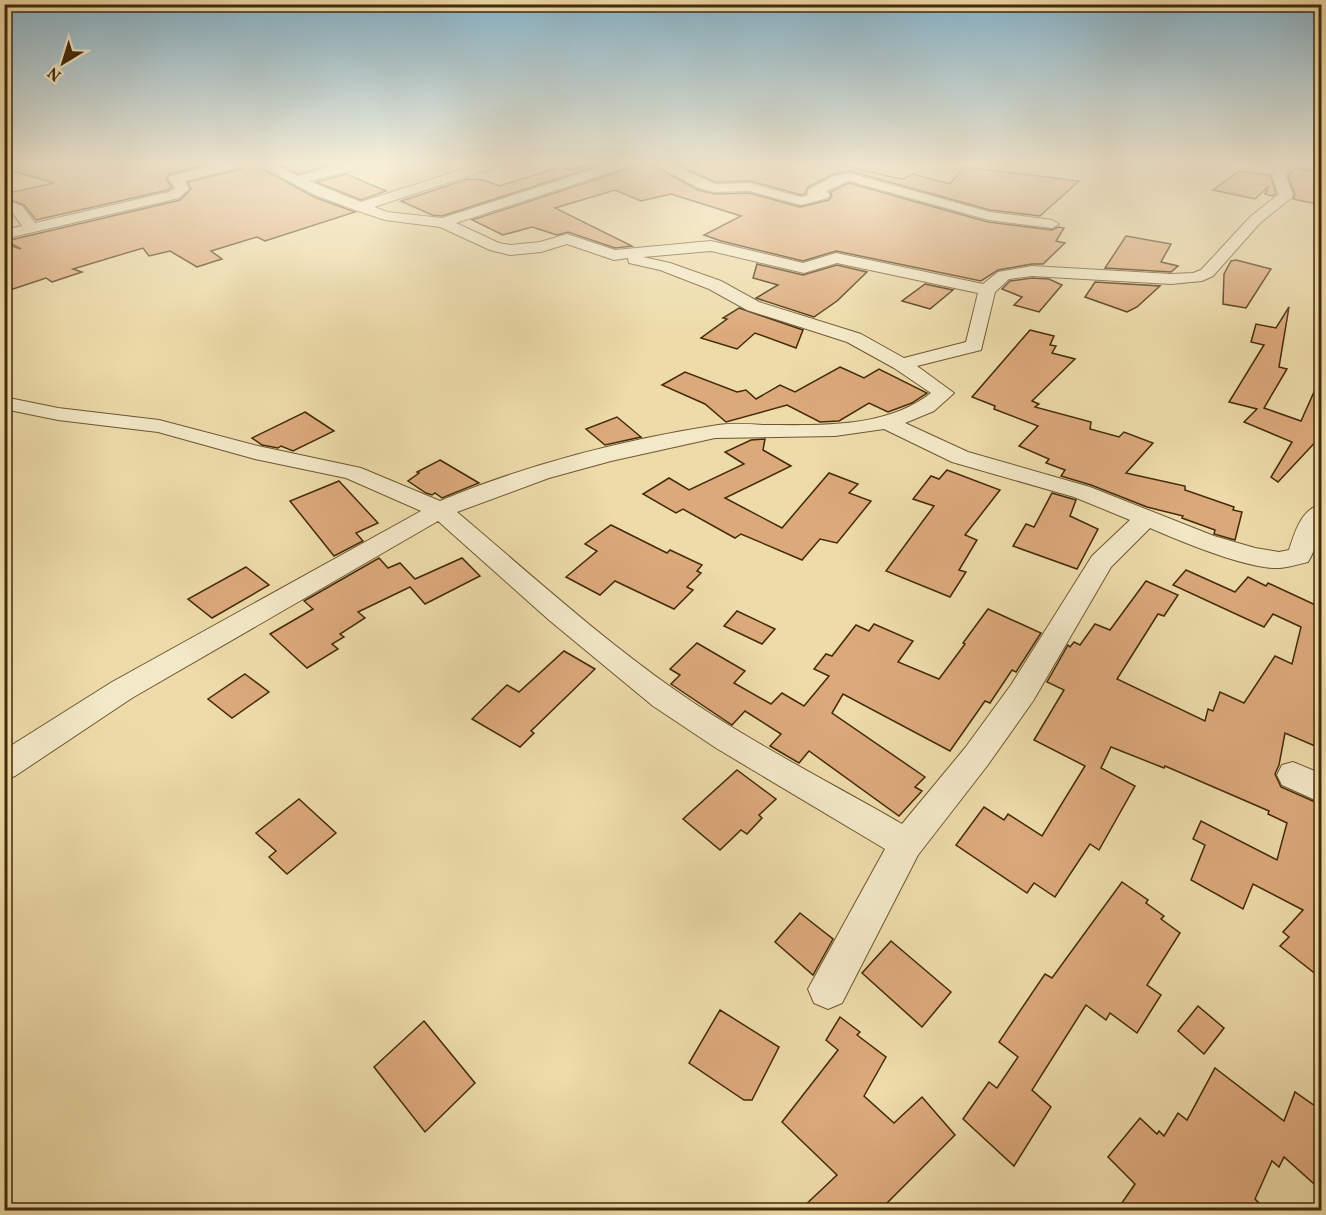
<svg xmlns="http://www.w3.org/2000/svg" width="1326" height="1215" viewBox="0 0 1326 1215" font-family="Vollkorn,serif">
<rect width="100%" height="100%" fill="#eddba9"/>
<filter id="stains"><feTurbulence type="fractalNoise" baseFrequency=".00333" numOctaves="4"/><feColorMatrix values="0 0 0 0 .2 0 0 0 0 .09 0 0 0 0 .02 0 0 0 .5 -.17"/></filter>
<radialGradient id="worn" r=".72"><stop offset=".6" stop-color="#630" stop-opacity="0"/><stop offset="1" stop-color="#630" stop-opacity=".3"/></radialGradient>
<!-- building -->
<g fill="#dca97b" stroke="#432a09" stroke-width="1.5">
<polygon points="5,163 215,163 169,174 166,179 172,187 168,190 36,220 24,205 4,197 4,194 54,183 5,169"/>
<polygon points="247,163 252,163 314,197 355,212 265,241 257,237 211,251 222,259 197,267 170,251 149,256 143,248 73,269 82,272 52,282 46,278 4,292 4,253 9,252 12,246 21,249 6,241 180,200 191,189 188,182 245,168"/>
<polygon points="275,163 319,163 327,166 298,174"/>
<polygon points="633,163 649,163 698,190 715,194 749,193 800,207 829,200 832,195 830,192 849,183 988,222 1052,230 1058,227 1064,228 1056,241 1065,243 1043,264 1032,264 998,270 981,281 836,251 803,261 721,241 704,235 741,216 671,194 641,201 615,190 555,208 632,246 615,248 568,232 557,235 532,227 503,235 472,220 631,168"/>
<polygon points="672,163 834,163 892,177 903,179 913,174 950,184 964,167 1079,181 1040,216 990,210 850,171 833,174 808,187 805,194 801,195 750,181 715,182"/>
<polygon points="585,166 591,168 442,216 432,215 401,201 468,179 484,180 499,186 560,167 570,170"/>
<polygon points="1294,168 1322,173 1322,205 1293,199 1295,194 1288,176"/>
<polygon points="1239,171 1270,175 1276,193 1273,196 1265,194 1269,186 1255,199 1213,190"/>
<polygon points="346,174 386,191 361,200 316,182"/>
<polygon points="1126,236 1171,244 1161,262 1178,266 1171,272 1105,268"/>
<polygon points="1236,260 1271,269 1246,308 1223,304 1224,274 1231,261"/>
<polygon points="757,264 803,275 837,265 867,272 837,301 814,317 756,298 778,285 753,278"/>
<polygon points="1032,278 1049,279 1062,285 1039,312 1014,305 1022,297 1002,289 1010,281"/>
<polygon points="1095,282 1160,286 1137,307 1127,312 1085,297"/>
<polygon points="925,284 953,290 930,309 902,301"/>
<polygon points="1289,307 1279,367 1287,369 1264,408 1301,421 1322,374 1322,435 1278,482 1271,477 1292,442 1244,422 1257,409 1229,402 1264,345 1251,342 1256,324 1276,328"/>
<polygon points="739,308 803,330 796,348 755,333 737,349 701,338 727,319 723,318"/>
<polygon points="1030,330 1054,336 1050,345 1056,346 1052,353 1075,359 1032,401 1039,404 1035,407 1091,422 1090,429 1119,437 1124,432 1153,443 1126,473 1185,486 1185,490 1234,507 1233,510 1242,512 1235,540 1214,534 1215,530 1182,518 1183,516 1147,507 1091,485 1061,476 1065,470 1046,463 1049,459 1019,446 1038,426 994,409 995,406 972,397"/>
<polygon points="840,367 864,378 879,369 927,393 912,403 888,412 869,403 839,421 820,422 787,405 726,422 705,404 662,385 685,372 737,392 746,390 756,399 780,385 795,392"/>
<polygon points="305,412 334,431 293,451 281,446 278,448 262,445 252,438"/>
<polygon points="617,417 641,437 605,445 586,429"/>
<polygon points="765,439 763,450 791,466 725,498 782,528 829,473 858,484 849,493 871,501 837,543 820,539 802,560 741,534 735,538 683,509 676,513 643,494 669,478 689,490 744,464 725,452 751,440"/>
<polygon points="440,460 479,483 442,498 435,493 432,495 426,493 408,481 419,473 417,472"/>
<polygon points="947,470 1000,490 965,535 977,540 959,570 966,572 950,597 886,571 934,506 913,499 931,476 939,479"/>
<polygon points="339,481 378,523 356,533 363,541 334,556 290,501"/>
<polygon points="1052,493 1076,500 1070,516 1098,529 1077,569 1013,546 1026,524 1034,527"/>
<polygon points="611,525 667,553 670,550 702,565 697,571 701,573 687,587 693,590 674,609 615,581 600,595 566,577 597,551 585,544"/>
<polygon points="379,558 388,568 400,563 415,579 462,558 480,576 425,604 410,587 358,612 365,618 340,634 344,637 332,644 338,649 307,668 270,634 313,609 304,601"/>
<polygon points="246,567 269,585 212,618 188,599"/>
<polygon points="1186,570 1235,592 1248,577 1266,586 1268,583 1322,608 1322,749 1285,733 1279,765 1275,774 1281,787 1322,805 1322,979 1280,946 1289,937 1283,932 1303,910 1253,884 1243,909 1191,880 1205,845 1193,839 1201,821 1277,860 1287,823 1268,814 1269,811 1165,766 1164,768 1111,747 1101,768 1135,786 1099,850 1090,844 1055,897 1034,883 1027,893 956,845 984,807 1004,820 1008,814 1042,836 1085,766 1034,740 1064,690 1047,682 1068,645 1070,647 1074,642 1080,645 1095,624 1110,630 1146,581 1178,595 1164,616 1158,614 1117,679 1205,721 1208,709 1213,711 1220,692 1244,703 1275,656 1292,664 1301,627 1273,614 1264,627 1173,585"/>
<polygon points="988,609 1041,633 1016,672 1012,670 990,703 985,701 950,751 843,694 832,713 925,777 915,787 922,791 899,816 809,751 799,763 770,746 781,734 745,711 732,725 671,684 680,675 670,669 697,643 745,671 734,683 771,704 782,693 804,706 829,676 814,669 826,654 832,656 856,625 869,631 874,624 913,641 898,662 939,679 965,644 963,643"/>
<polygon points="737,611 775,629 762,644 724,626"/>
<polygon points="564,651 595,669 531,731 534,733 520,747 472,719 507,685 519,692"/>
<polygon points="245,674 269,692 232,718 208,699"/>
<polygon points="737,770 776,799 759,815 762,818 747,834 741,830 720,850 683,819"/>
<polygon points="299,799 336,833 287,874 269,857 276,851 256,833"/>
<polygon points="1122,882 1148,900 1146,903 1164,916 1161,919 1180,933 1147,985 1161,995 1137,1033 1110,1013 1106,1020 1086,1005 1032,1090 1051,1107 1014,1166 963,1119 989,1082 997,1088 1018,1057 999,1042 1045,974 1052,978"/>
<polygon points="800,913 833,939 813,975 775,942"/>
<polygon points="891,941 951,992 922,1027 862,973"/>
<polygon points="1198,1006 1224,1028 1204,1054 1178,1031"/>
<polygon points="720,1010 779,1047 752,1100 744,1100 689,1063"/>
<polygon points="840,1017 860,1032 857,1035 886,1057 864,1096 894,1123 922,1097 955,1135 880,1210 800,1210 837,1175 782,1122 838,1050 826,1040"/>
<polygon points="424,1021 475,1083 425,1132 374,1067"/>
<polygon points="1215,1068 1284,1121 1295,1092 1322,1111 1322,1191 1284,1157 1279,1167 1272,1161 1255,1199 1266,1210 1117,1210 1135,1184 1108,1157 1140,1118 1157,1134 1159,1131 1164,1136 1178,1113 1187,1120"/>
</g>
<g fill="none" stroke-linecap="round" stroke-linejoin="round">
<defs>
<g id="minor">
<polygon points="224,163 245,163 244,166 185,181 189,189 179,198 4,239 4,230 22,226 12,212 4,209 4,199 22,206 35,223 169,192 175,188 168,179 170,176"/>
<path d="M254 163H270L298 176 350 163H371L370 166 309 181 361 202 482 163H500L499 166 374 207 387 212 442 218 613 163H631L630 166 456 223 499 243 510 245 540 242 567 234 615 250 711 241 803 263 836 253 983 284 998 272 1032 266 1171 274 1193 273 1201 270 1250 217 1279 194 1272 176 1279 163H1291L1286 176 1293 195 1291 198 1260 223 1213 276 1202 281 1171 284 1032 276 1009 279 995 292 981 350 917 366 954 393 934 411 905 423 968 452 1090 487 1214 536 1255 548 1279 552 1289 550C1295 532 1301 509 1322 504 1322 524 1319 544 1308 562 1299 564 1289 567 1280 568 1249 570 1180 541 1150 528L1111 567 1033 701 987 766 918 855 842 1003 828 1009 814 1003 808 989 885 849 716 748 653 706 549 620 438 521 132 698 15 776 4 780V750L112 682 421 511 346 478 255 459 158 432 58 420 4 409V397L58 408 159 420 258 446 361 468 440 501C525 465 626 439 718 425 733 423 748 424 763 425 819 425 885 429 931 393L894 368 847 342 747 310 709 289 660 270 629 263 628 258 614 260 567 244 541 252 510 255 490 250 440 227 385 220 355 210 315 195ZM711 251 804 273 837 263 978 293 966 342 904 358 861 334 759 302 721 281 670 263 643 257ZM884 429 952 462 1074 497 1130 520 1092 556 1011 685 965 748 902 824C826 780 746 740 675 690 598 636 528 572 457 512L549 478 611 461 715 438 835 436Z"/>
<polygon points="651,163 667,163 715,184 749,183 801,197 809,195 807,192 809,189 834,176 849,173 990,212 1052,220 1059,224 1052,228 989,220 849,181 826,191 830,195 828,198 801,205 749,191 715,192 699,188"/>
<polygon points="1293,762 1322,774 1322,803 1282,785 1277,775 1282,765"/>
</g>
<polygon id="major" points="1292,163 1322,163 1322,171 1294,166"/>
</defs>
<!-- minor casing -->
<use href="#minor" stroke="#6e5631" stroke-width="2"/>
<!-- major casing -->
<use href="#major" stroke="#432a09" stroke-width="2"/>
<!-- minor -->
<use href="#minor" fill="#f3e8c7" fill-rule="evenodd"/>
<!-- major -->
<use href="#major" fill="#e6be74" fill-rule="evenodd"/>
</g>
<!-- sky -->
<linearGradient id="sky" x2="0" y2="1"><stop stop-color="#88b7cf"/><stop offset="0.49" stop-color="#f7efd8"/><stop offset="1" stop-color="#f7efd8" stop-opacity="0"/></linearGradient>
<rect width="1326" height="333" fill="url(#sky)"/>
<!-- margin -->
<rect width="1326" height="1215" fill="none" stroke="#eddba9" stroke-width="24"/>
<rect x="6" y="6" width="1314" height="1203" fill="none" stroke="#432a09" stroke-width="3"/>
<rect x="12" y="12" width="1302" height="1191" fill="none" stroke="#432a09" stroke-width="1.5"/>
<!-- north arrow -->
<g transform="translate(63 63) rotate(218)" stroke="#f3e8c7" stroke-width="4.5" paint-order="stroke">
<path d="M0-4.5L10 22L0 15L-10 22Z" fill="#432a09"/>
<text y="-9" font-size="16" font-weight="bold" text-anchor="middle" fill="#432a09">N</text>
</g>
<rect width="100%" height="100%" filter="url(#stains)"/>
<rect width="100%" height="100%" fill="url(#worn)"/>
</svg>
